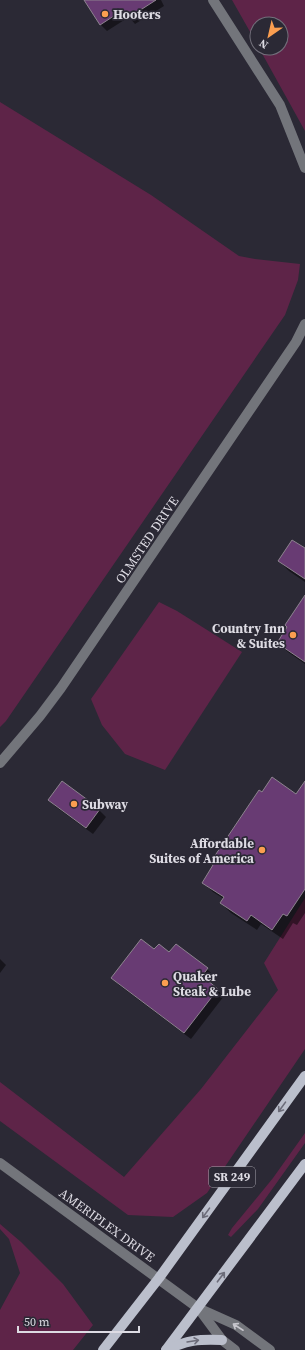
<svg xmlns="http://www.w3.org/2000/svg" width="305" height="1350" viewBox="0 0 305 1350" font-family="'Source Serif 4',serif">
<rect width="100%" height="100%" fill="#2b2935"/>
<!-- green -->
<g fill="#5e2448">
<polygon points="232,0 305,0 305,131 259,48 281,48 281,24 257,24 257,44"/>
<polygon points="0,102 151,195 239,256 255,259 300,264 298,280 285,315 6,721 0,727"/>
<polygon points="159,602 177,611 242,652 165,770 125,754 102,725 91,699"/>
<polygon points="305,898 305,1049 207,1193 173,1217 128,1215 0,1121 0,1082 124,1177 201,1089 278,990 264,963"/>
<polygon points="305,1133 305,1143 258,1209 231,1237 228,1235 232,1228 273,1178"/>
<polygon points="0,1224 21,1242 63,1284 93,1325 73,1350 0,1350 0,1310 20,1273 9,1239 0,1229"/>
</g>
<!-- shadow -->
<g fill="#0007">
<polygon points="85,0 161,0 164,6 135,24 129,17 107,31 100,24"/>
<polygon points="305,550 305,582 289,571 279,561"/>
<polygon points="305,595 305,664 288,652 278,642 288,627"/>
<polygon points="63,782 99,810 106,817 93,834 56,807 49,800"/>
<polygon points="263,793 305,795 305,913 297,925 293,923 283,939 261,924 257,930 231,913 221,903 224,899 213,892 203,882"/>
<polygon points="176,945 207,969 214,976 209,983 224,996 191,1039 119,985 113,978 155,951 170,953"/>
<polygon points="0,959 6,965 0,973"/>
</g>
<!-- building -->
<g fill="#683b73" stroke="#8d838f">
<polygon points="84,0 156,0 128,18 123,10 100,25"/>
<polygon points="292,540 305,548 305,579 278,561"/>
<polygon points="305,595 305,662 277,643 287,627 285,625"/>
<polygon points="272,777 296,794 305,781 305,889 287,916 283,914 272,930 251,915 247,921 220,903 224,897 202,883 213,865 210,863 259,790 262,792"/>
<polygon points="62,781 100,809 86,828 48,800"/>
<polygon points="141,939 154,949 159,944 169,952 176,944 208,968 202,976 218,989 184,1033 111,978"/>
</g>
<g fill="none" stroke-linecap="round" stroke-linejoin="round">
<!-- minor -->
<g stroke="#73757b" stroke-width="10">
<polyline points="213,0 280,105 305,168"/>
<polyline points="0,763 40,716 61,688 296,342 305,324"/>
<polyline points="0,1163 198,1308 236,1325 270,1350"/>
<polyline points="199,1309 222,1340 235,1350"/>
</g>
<!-- major -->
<g stroke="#bbbfcc" stroke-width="10">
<polyline points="103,1350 159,1278 305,1076"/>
<polyline points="166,1350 305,1164"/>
<path d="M166 1350C188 1340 198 1339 222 1340"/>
</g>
</g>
<!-- one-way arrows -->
<defs><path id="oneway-shaft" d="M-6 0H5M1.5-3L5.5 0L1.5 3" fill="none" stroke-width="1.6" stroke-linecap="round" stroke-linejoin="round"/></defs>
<g stroke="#6c6c79">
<use href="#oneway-shaft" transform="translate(282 1107) rotate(126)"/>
<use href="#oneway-shaft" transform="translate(206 1213) rotate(126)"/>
<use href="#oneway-shaft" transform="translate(221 1277) rotate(-53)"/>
<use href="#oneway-shaft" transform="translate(193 1341) rotate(-9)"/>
</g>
<use stroke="#c8c7ce" href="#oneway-shaft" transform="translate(238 1327) rotate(-147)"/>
<!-- markers -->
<g fill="#fb9e50" stroke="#2b2935" stroke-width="1.5">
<circle cx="105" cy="14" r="4"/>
<circle cx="293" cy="635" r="4"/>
<circle cx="74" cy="804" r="4"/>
<circle cx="262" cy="850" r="4"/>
<circle cx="165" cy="983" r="4"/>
</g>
<g text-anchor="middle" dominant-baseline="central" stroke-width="3.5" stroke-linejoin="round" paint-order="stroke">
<!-- shield labels -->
<rect fill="#2b2935" stroke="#a8a6af" stroke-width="1" x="209" y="1167" width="46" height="20" rx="3"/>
<g font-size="12" font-weight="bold" fill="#dddbe3">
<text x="232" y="1177">SR 249</text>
</g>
<!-- poi labels -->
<g font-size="13" font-weight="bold" fill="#dddbe3" stroke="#2b2935" text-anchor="start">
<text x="113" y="14">Hooters</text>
<text x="285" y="628" text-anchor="end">Country Inn<tspan x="285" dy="15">&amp; Suites</tspan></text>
<text x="82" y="804">Subway</text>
<text x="254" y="843" text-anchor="end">Affordable<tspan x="254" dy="15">Suites of America</tspan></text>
<text x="173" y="976">Quaker<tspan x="173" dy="15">Steak &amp; Lube</tspan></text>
</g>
<!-- street labels -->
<g font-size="13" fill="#dddbe3" stroke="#2b2935">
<text transform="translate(147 540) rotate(-56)">OLMSTED DRIVE</text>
<text transform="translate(107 1225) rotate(36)">AMERIPLEX DRIVE</text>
</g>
</g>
<!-- north arrow -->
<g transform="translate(269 36) rotate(214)"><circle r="19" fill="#2b2935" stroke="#72707b"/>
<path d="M0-3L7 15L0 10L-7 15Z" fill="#fb9e50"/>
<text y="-6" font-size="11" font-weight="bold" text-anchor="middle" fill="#dddbe3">N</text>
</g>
<!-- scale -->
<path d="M18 1326v6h121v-6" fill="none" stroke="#dddbe3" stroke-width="2"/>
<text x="24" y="1326" font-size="12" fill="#dddbe3" stroke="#2b2935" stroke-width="3" paint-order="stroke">50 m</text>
</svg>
